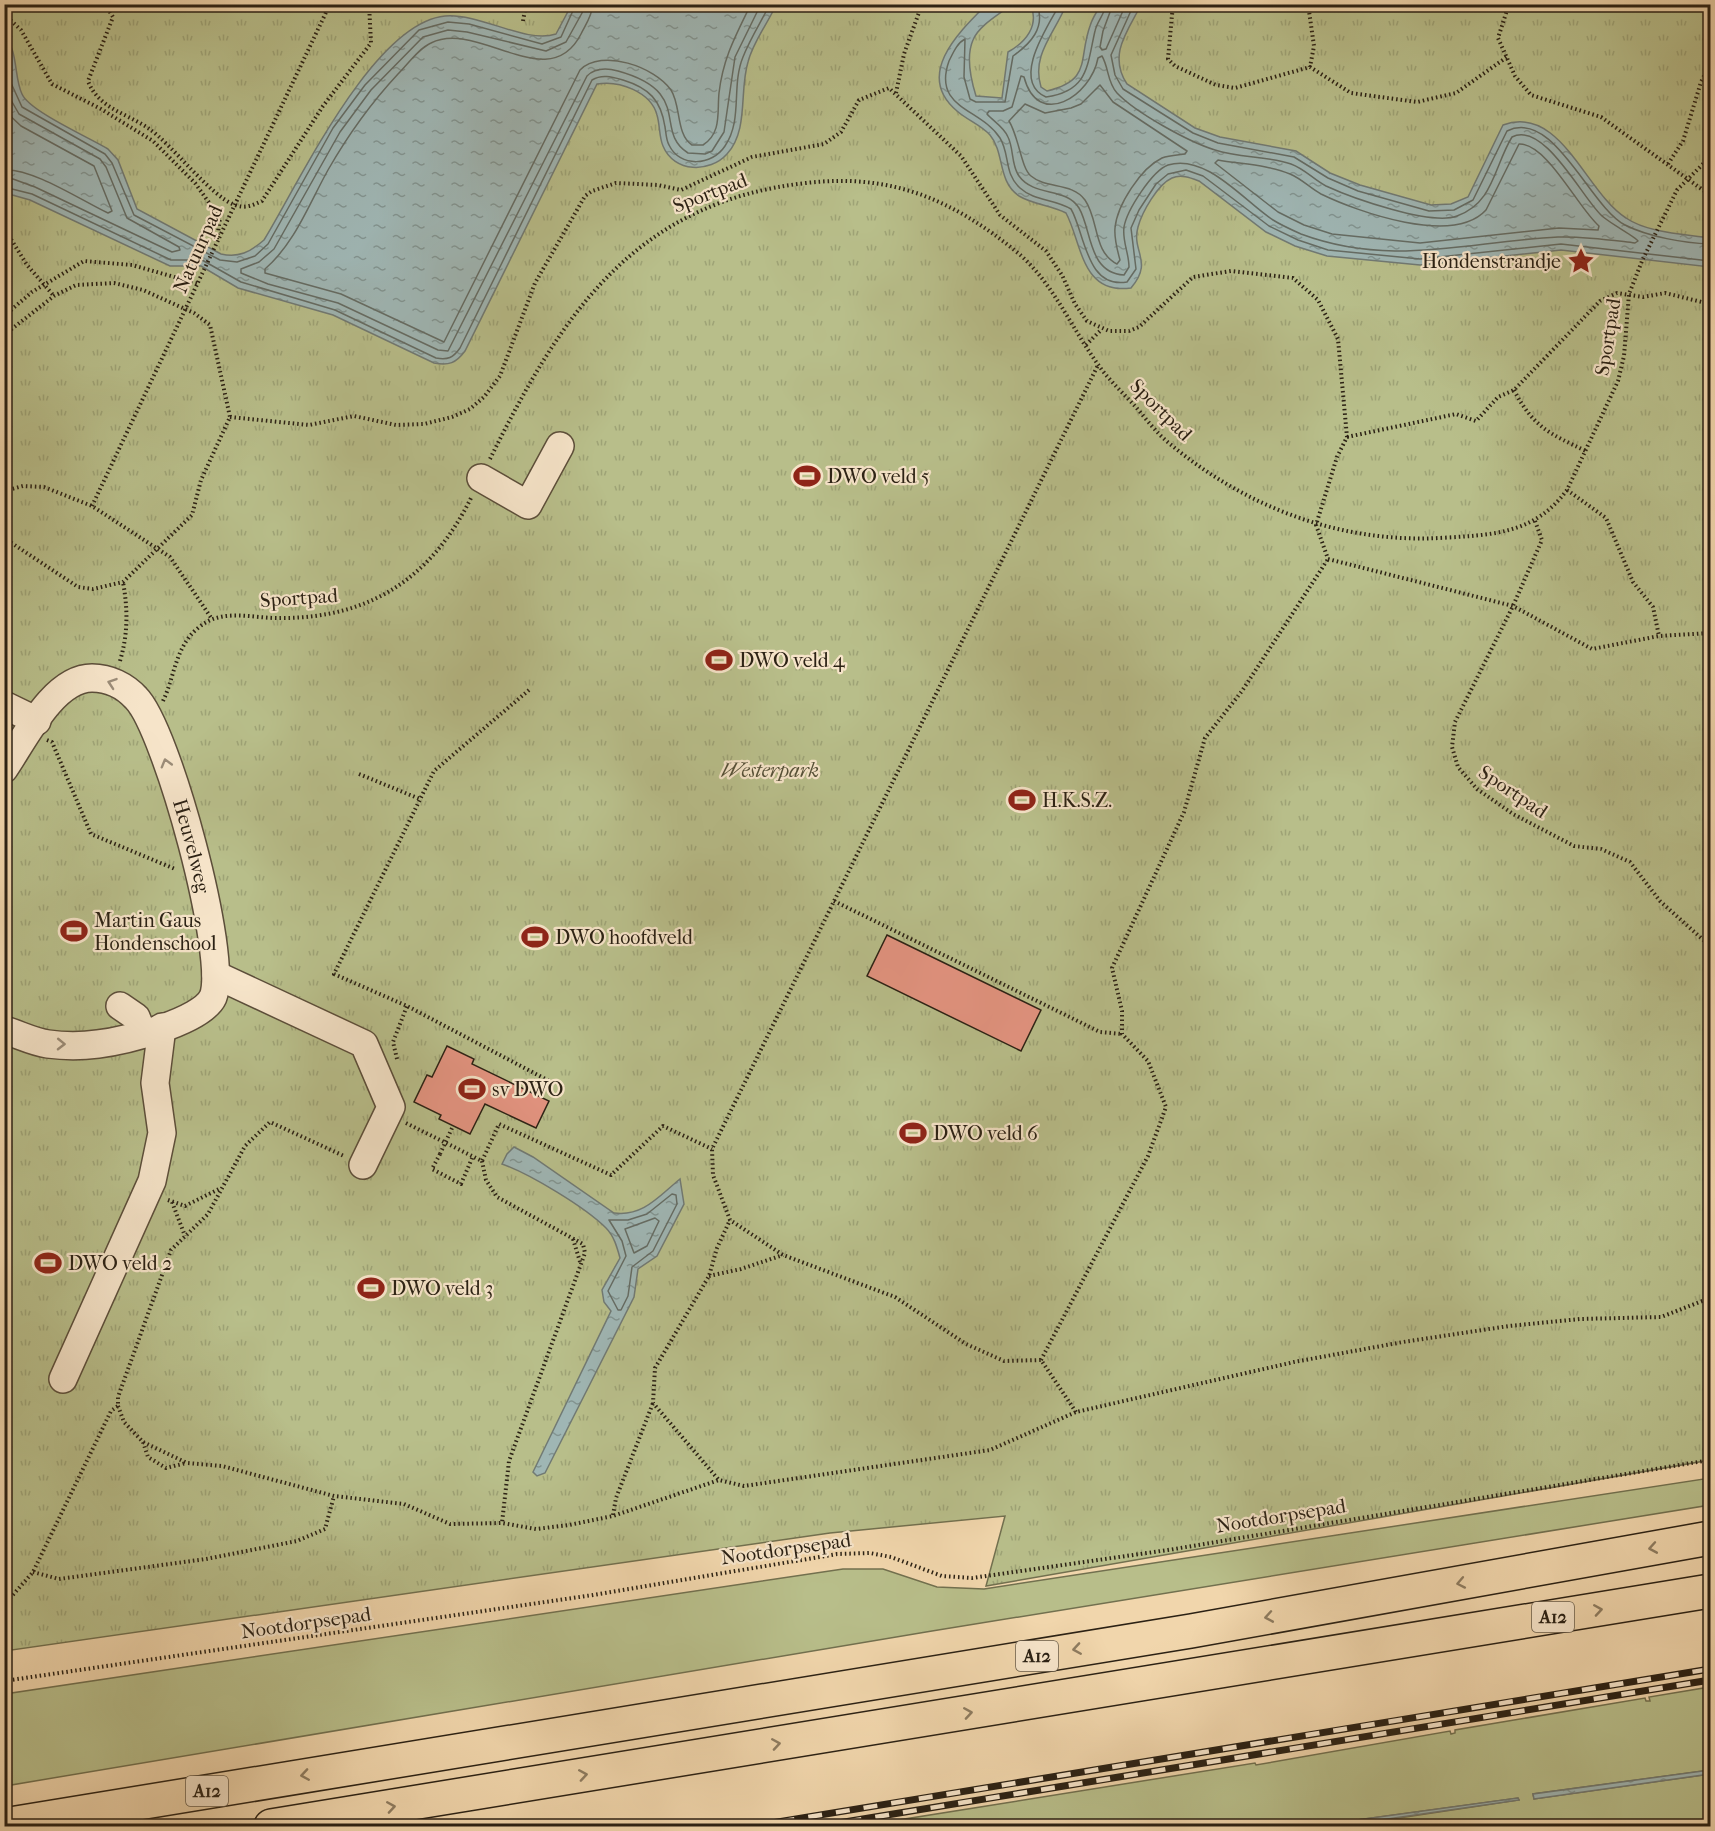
<svg xmlns="http://www.w3.org/2000/svg" width="1715" height="1831" viewBox="0 0 1715 1831" font-family="'IM FELL French Canon',serif">
<defs>
<pattern id="park-tufts" width="24" height="20" patternUnits="userSpaceOnUse" patternTransform="scale(1.5)"><rect width="24" height="20" fill="#b8be8a"/><path d="M3 7l-1-3M5 7V3M7 7l1-3M15 17l-1-3M17 17v-4M19 17l1-3" fill="none" stroke="#9ea376"/></pattern>
<pattern id="water-ripples" width="26" height="14" patternUnits="userSpaceOnUse" patternTransform="scale(1.5)"><rect width="26" height="14" fill="#9fb6b4"/><path d="M2 4q2-2 4 0t4 0M15 11q2-2 4 0t4 0" fill="none" stroke="#829491"/></pattern>
</defs>
<rect width="100%" height="100%" fill="#f1d6ac"/>
<filter id="stains"><feTurbulence type="fractalNoise" baseFrequency=".00333" numOctaves="4"/><feColorMatrix values="0 0 0 0 .2 0 0 0 0 .09 0 0 0 0 .02 0 0 0 .5 -.17"/></filter>
<radialGradient id="worn" r=".72"><stop offset=".6" stop-color="#630" stop-opacity="0"/><stop offset="1" stop-color="#630" stop-opacity=".3"/></radialGradient>
<!-- green -->
<g fill="#b8be8a" stroke="#72704f" stroke-width="1.5">
<polygon points="1710,1478 1710,1505 932,1631 5,1786 5,1694 843,1569 883,1569 937,1587 984,1589"/>
<polygon points="1710,1687 1710,1770 1533,1794 1534,1799 1710,1774 1710,1826 1361,1826 1359,1824 1519,1800 1518,1798 1313,1826 858,1826 881,1823 882,1826 886,1826 886,1822 1255,1763 1256,1765 1450,1731 1451,1734 1455,1733 1455,1730 1645,1698 1646,1701 1650,1701 1649,1697"/>
</g>
<!-- park -->
<polygon fill="url(#park-tufts)" stroke="#72704f" stroke-width="1.5" points="4,5 1710,5 1710,1460 986,1586 1005,1516 830,1533 5,1651"/>
<!-- water -->
<g fill="url(#water-ripples)" stroke="#717a74" stroke-width="1.5">
<path d="M572 4 776 5C768 23 753 42 748 62 739 91 749 130 727 154 710 173 674 173 663 146 659 137 660 125 657 115 651 92 619 80 597 84L465 351C456 363 449 366 434 363L333 315 238 288 201 266H170L30 200 5 193V38C18 49 14 78 22 94 29 111 90 138 108 149L118 160 137 209 221 254C239 258 250 252 264 240 299 183 373 23 445 16 481 13 525 44 556 34Z"/>
<path d="M986 5H1011C1000 14 979 25 973 40 966 56 971 80 976 96L1002 98 1008 52C1026 42 1039 26 1031 5H1066C1055 33 1031 55 1041 87L1047 91C1092 80 1078 60 1090 26 1092 19 1097 11 1101 5H1141C1127 32 1108 55 1127 84L1195 128 1220 137 1296 151 1330 173 1360 185 1431 205 1451 204 1468 197 1503 125C1561 104 1585 192 1626 218 1648 233 1684 234 1710 238V267L1561 250 1420 265 1327 256 1295 246 1266 232 1199 181C1191 178 1181 174 1172 178 1158 184 1142 212 1138 227 1131 252 1154 261 1131 288 1081 295 1082 243 1066 213 1051 205 1034 205 1019 196 997 181 1005 153 990 135 981 125 967 120 957 111 914 75 959 32 986 5Z"/>
<path d="M514 1147 533 1157 614 1213C643 1217 659 1196 680 1179L684 1204 657 1256 638 1269 634 1297 545 1473 537 1476 533 1472 611 1311 604 1302 602 1290 620 1258C617 1247 614 1236 606 1228 585 1207 530 1174 502 1164L507 1154Z"/>
<polygon points="1710,1770 1710,1774 1534,1799 1533,1794"/>
<polygon points="1518,1798 1519,1800 1339,1826 1313,1826"/>
</g>
<g fill="none" stroke-linecap="round" stroke-linejoin="round">
<!-- shore -->
<g stroke="#656c64" stroke-width="1.5">
<path d="M584 4 582 13 566 42 546 51 467 32 448 30 423 37 371 90 340 132 274 249 259 262 241 269V273L268 284 338 303 438 350 448 351 587 76C595 68 607 68 618 71 694 92 653 131 688 153L705 154 712 151 724 132 735 57 761 4"/>
<path d="M593 4C592 16 586 24 581 34 549 97 478 19 431 43 418 49 408 64 398 74 371 103 348 135 328 170 309 204 295 243 265 269V273L341 294 444 342 580 70C602 48 655 67 671 90 681 105 676 135 692 145H703C722 133 717 112 719 93 723 58 736 35 751 4"/>
<path d="M1037 4C1046 28 1030 44 1013 56L1005 102H976L970 99 964 77 965 39C957 43 953 53 949 61 932 109 981 108 1000 138 1010 154 1004 174 1020 188 1034 201 1055 199 1071 209 1085 233 1086 289 1127 282L1136 269 1131 228 1139 210 1156 184 1168 174 1186 170 1203 176 1269 226 1298 240 1328 250 1420 259 1561 244 1710 261"/>
<path d="M1060 4C1048 26 1010 81 1046 97 1089 91 1087 65 1095 31 1097 21 1105 14 1106 4"/>
<polyline points="1113,4 1103,31 1100,47 1102,50 1106,49 1126,4"/>
<path d="M1134 4 1111 55 1115 75 1123 89 1193 133 1218 143 1294 157 1328 178 1358 191 1429 211 1454 210 1473 200 1507 131C1554 108 1589 206 1625 225 1649 237 1684 243 1710 244"/>
<polyline points="4,46 11,83 22,107 105,154 112,163 134,215 220,260 237,262 255,256 268,244 333,128 365,85 419,30 448,22 469,24 542,44 561,37 576,4"/>
<path d="M1102 56C1109 68 1107 82 1117 93 1136 113 1189 142 1215 150 1240 158 1267 156 1291 164 1305 169 1314 180 1326 186 1352 198 1431 226 1457 216 1494 203 1494 166 1512 137 1544 121 1581 196 1601 215 1609 223 1636 237 1638 241L1635 243C1610 240 1584 236 1558 237 1469 241 1392 268 1301 234 1292 230 1281 225 1273 220 1244 201 1206 153 1168 165 1152 171 1127 210 1124 227 1122 241 1129 253 1129 267L1124 275C1088 273 1092 230 1079 208 1066 187 1034 197 1019 176 1011 165 1014 149 1008 137 1004 127 993 121 987 114L989 111H1003L1012 107 1021 76 1024 77C1038 130 1091 96 1098 58Z"/>
<path d="M1100 85 1113 102 1187 151 1185 154C1178 155 1169 155 1162 158 1141 168 1117 205 1115 228 1114 239 1117 249 1120 260L1117 264C1093 252 1099 220 1085 200 1072 182 1046 189 1031 176 1021 168 1019 137 1009 121L1025 104 1045 113 1071 108 1081 104Z"/>
<polyline points="4,88 19,114 100,159 106,167 127,218 179,247 180,250 172,252 35,187 13,179 4,179"/>
<path d="M4 110 21 126 94 166 112 211 108 213C82 201 33 168 4 170"/>
<path d="M1519 144C1547 143 1578 208 1599 226L1598 230 1559 228 1420 243 1332 234 1304 225 1278 212 1215 163 1218 160C1240 164 1269 165 1290 174 1302 179 1310 188 1321 194 1358 212 1453 246 1486 210Z"/>
<path d="M4 187 32 194 171 260H202L241 282 335 310 436 358C448 360 453 358 460 348L592 80C602 74 612 77 623 80 649 88 661 100 665 127 666 132 666 140 669 145 680 168 712 166 725 146 743 120 731 86 743 57 750 39 761 22 770 4"/>
<polygon points="672,1194 676,1195 677,1204 653,1251 632,1267 628,1296 621,1310 618,1310 608,1291 626,1256 622,1241 609,1220 628,1220 647,1214"/>
<polygon points="655,1218 659,1221 647,1246 634,1253 625,1229"/>
</g>
</g>
<!-- building -->
<g fill="#e49481" stroke="#2b2114" stroke-width="1.5">
<polygon points="887,935 1041,1010 1021,1051 867,976"/>
<polygon points="447,1046 474,1059 472,1064 549,1101 536,1128 485,1104 470,1134 439,1119 441,1115 414,1102 427,1075 432,1077"/>
</g>
<g fill="none" stroke-linecap="round" stroke-linejoin="round">
<defs>
<g id="minor">
<polyline points="481,478 528,505 560,446"/>
<polyline points="4,705 37,721"/>
<path id="s1" d="M4 769C24 740 53 678 92 678 109 678 125 686 136 698 167 729 229 957 213 997 202 1022 123 1041 98 1044 83 1046 63 1046 48 1044 33 1042 18 1034 4 1030"/>
<polyline points="216,975 364,1044 391,1107 363,1165"/>
<polyline points="120,1006 136,1017 143,1034"/>
<polyline points="63,1379 152,1181 162,1133 155,1083 162,1027"/>
</g>
<g id="highway">
<polyline points="4,1825 1191,1631 1710,1538"/>
<polyline points="271,1826 1710,1591"/>
</g>
</defs>
<!-- minor casing -->
<use href="#minor" stroke="#5c4e3a" stroke-width="30"/>
<!-- highway casing -->
<use href="#highway" stroke="#2b2114" stroke-width="36"/>
<!-- path -->
<g stroke="#2b2114" stroke-width="4" stroke-dasharray="1.5 3" stroke-linecap="butt">
<path d="M105 4 113 17 88 81C98 108 126 113 148 128 173 145 210 196 235 205 245 209 253 205 262 201L323 106 371 43 369 4"/>
<polyline points="1173,4 1168,59 1175,66 1216,85 1235,88 1310,67 1351,93 1417,102 1456,93 1507,57"/>
<polyline points="1308,4 1314,46 1310,67"/>
<polyline points="1509,4 1498,38 1515,76 1531,95 1601,117 1710,195"/>
<polyline points="1709,4 1710,5"/>
<polyline points="4,14 21,30 52,84 101,109 153,141 195,183 220,218 217,239"/>
<polyline points="523,21 526,4"/>
<polyline points="896,93 904,54 922,4"/>
<polyline points="1668,164 1683,141 1701,82 1710,64"/>
<polyline points="4,228 27,265 54,296"/>
<polyline points="4,316 32,292 84,261 132,265 199,284"/>
<polyline points="4,335 54,296 76,285 114,283 143,290 194,313 210,325 230,417 201,480 192,515 123,582 93,589 78,587 4,538"/>
<polyline points="1086,345 1101,330"/>
<path d="M1514 390C1533 427 1550 434 1586 451"/>
<polyline points="230,417 309,425 354,416 396,425 424,424 452,417 470,409 484,397 500,376 535,283 585,196 592,191 616,183 658,185 681,190 752,157 824,144 841,132 859,100 889,88 961,156 1000,215 1046,251 1062,275 1075,304 1087,321 1109,331 1129,331 1139,327 1193,277 1231,271 1293,278 1318,300 1338,339 1347,437 1337,457 1316,525 1328,559"/>
<polyline points="1347,437 1456,414 1476,421 1498,397 1514,390 1600,301 1617,293 1643,297 1665,293 1710,304"/>
<path d="M490 459C561 315 634 202 806 183 891 173 952 199 1018 253 1053 283 1071 327 1097 363 1107 378 1121 391 1133 404 1145 417 1156 433 1170 444 1246 507 1339 543 1439 538 1490 535 1534 535 1567 490L1618 381 1624 356 1629 294 1642 261 1677 190 1710 157"/>
<polyline points="1567,490 1606,518 1633,582 1653,607 1659,636"/>
<polyline points="4,491 23,486 44,487 92,506 170,557 212,619"/>
<polyline points="92,506 330,4"/>
<polyline points="1535,521 1542,540 1513,606 1455,722 1452,747 1458,767 1477,789 1513,814 1574,846 1601,849 1630,862 1660,901 1710,946"/>
<polyline points="1328,559 1513,606 1592,649 1659,636 1710,633"/>
<path d="M120 661C128 634 128 610 123 582"/>
<polyline points="529,690 434,771 334,974 407,1006 553,1083"/>
<path d="M163 701C175 676 175 647 198 628 222 607 253 619 282 618 371 618 432 577 471 498"/>
<polyline points="47,740 52,742 91,834 175,869"/>
<polyline points="359,774 420,799"/>
<polyline points="834,901 1100,1032 1122,1034"/>
<polyline points="397,1059 393,1042 407,1006"/>
<polyline points="406,1123 482,1161 499,1124 611,1175 663,1126 712,1149"/>
<polyline points="440,1154 432,1169 461,1184 473,1156"/>
<polyline points="482,1161 486,1180 497,1197 583,1244 585,1253 509,1461 502,1523"/>
<polyline points="168,1200 185,1206 221,1188"/>
<polyline points="172,1202 185,1236"/>
<polyline points="573,1239 581,1265"/>
<polyline points="709,1276 741,1269 783,1255"/>
<polyline points="1041,1360 1148,1156 1166,1107 1148,1061 1122,1034 1122,1011 1112,968 1184,812 1205,738 1242,691 1328,559"/>
<polyline points="118,1406 124,1422 143,1442 187,1463 222,1466 334,1496 404,1504 450,1524 502,1523 536,1529 569,1525 613,1516 719,1480 744,1486 990,1450 1076,1412 1294,1362 1403,1342 1509,1326 1580,1319 1661,1317 1710,1298"/>
<polyline points="1076,1412 1041,1360 1004,1361 966,1344 895,1297 783,1255 730,1220 713,1175 712,1149 1098,365"/>
<polyline points="143,1442 148,1457 166,1468 186,1463"/>
<polyline points="718,1479 653,1403 655,1368 709,1276 717,1248 730,1220"/>
<polyline points="613,1515 616,1498 653,1403"/>
<polyline points="33,1572 59,1579 206,1559 297,1541 325,1529 334,1496"/>
<polyline points="4,1605 33,1572 111,1411 118,1406 118,1397 171,1250 208,1214 245,1146 270,1122 344,1156"/>
<polyline points="4,1681 593,1595 837,1554 870,1553 891,1557 942,1576 972,1578 1168,1550 1710,1460"/>
</g>
<!-- minor -->
<use href="#minor" stroke="#f6e4c9" stroke-width="27"/>
<!-- highway -->
<use href="#highway" stroke="#f1d6ac" stroke-width="33"/>
<defs>
<g id="rail">
<polyline points="753,1826 1710,1669"/>
<polyline points="820,1826 1710,1680"/>
</g>
</defs>
<!-- rail casing -->
<use href="#rail" stroke="#2b2114" stroke-width="7"/>
<!-- rail -->
<use href="#rail" stroke="#f6e4c9" stroke-width="4.5" stroke-dasharray="14" stroke-linecap="butt"/>
<!-- path-bridge -->
<polyline stroke="#2b2114" stroke-width="4" stroke-dasharray="1.5 3" stroke-linecap="butt" points="440,1154 453,1126"/>
</g>
<!-- one-way arrows -->
<defs><path id="oneway-chevron" d="M-2-3.5L2.5 0L-2 3.5" fill="none" stroke-width="1.6" stroke-linecap="round" stroke-linejoin="round" transform="scale(1.5)"/></defs>
<g stroke="#9b8c78">
<use href="#oneway-chevron" transform="translate(112 683) rotate(-161)"/>
<use href="#oneway-chevron" transform="translate(166 763) rotate(-106)"/>
<use href="#oneway-chevron" transform="translate(61 1044) rotate(1)"/>
</g>
<g stroke="#8e7c60">
<use href="#oneway-chevron" transform="translate(1653 1548) rotate(170)"/>
<use href="#oneway-chevron" transform="translate(1461 1583) rotate(169)"/>
<use href="#oneway-chevron" transform="translate(1598 1610) rotate(-9)"/>
<use href="#oneway-chevron" transform="translate(1269 1617) rotate(170)"/>
<use href="#oneway-chevron" transform="translate(1077 1649) rotate(171)"/>
<use href="#oneway-chevron" transform="translate(968 1713) rotate(-9)"/>
<use href="#oneway-chevron" transform="translate(776 1744) rotate(-9)"/>
<use href="#oneway-chevron" transform="translate(305 1775) rotate(171)"/>
<use href="#oneway-chevron" transform="translate(583 1775) rotate(-9)"/>
<use href="#oneway-chevron" transform="translate(391 1807) rotate(-9)"/>
</g>
<!-- icons -->
<defs>
<symbol id="sight-bare" viewBox="-9 -9 18 18"><path d="M0-6L1.8-2.2L6-1.7L2.9 1.2L3.7 5.4L0 3.3L-3.7 5.4L-2.9 1.2L-6-1.7L-1.8-2.2Z" fill="#8f2418" stroke="#f6e4c9" stroke-width="2.5" paint-order="stroke"/></symbol>
<symbol id="stadium-bare" viewBox="-9 -9 18 18"><path d="M0-5a6.5 5 0 1 0 0 10a6.5 5 0 1 0 0-10ZM-3.5-1.8h7v3.6h-7Z" fill="#8f2418" stroke="#f6e4c9" stroke-width="2.5" paint-order="stroke"/></symbol>
</defs>
<g fill-rule="evenodd">
<use href="#sight-bare" x="1562" y="242" width="38" height="38"/>
<use href="#stadium-bare" x="788" y="457" width="38" height="38"/>
<use href="#stadium-bare" x="700" y="641" width="38" height="38"/>
<use href="#stadium-bare" x="1003" y="781" width="38" height="38"/>
<use href="#stadium-bare" x="55" y="912" width="38" height="38"/>
<use href="#stadium-bare" x="516" y="918" width="38" height="38"/>
<use href="#stadium-bare" x="453" y="1070" width="38" height="38"/>
<use href="#stadium-bare" x="894" y="1114" width="38" height="38"/>
<use href="#stadium-bare" x="29" y="1244" width="38" height="38"/>
<use href="#stadium-bare" x="352" y="1269" width="38" height="38"/>
</g>
<g text-anchor="middle" dominant-baseline="central" stroke-width="4.5" stroke-linejoin="round" paint-order="stroke">
<!-- shield labels -->
<g fill="#f6e4c9" stroke="#685c4a" stroke-width="1.5">
<rect x="1532" y="1602" width="42" height="30" rx="4.5"/>
<rect x="1016" y="1641" width="42" height="30" rx="4.5"/>
<rect x="186" y="1776" width="42" height="30" rx="4.5"/>
</g>
<g font-size="18" font-weight="bold" fill="#2b2114">
<text x="1553" y="1617">A12</text>
<text x="1037" y="1656">A12</text>
<text x="207" y="1791">A12</text>
</g>
<!-- street labels -->
<g font-size="20" fill="#2b2114" stroke="#f6e4c9">
<text transform="translate(710 193) rotate(-21)">Sportpad</text>
<text transform="translate(198 249) rotate(-66)">Natuurpad</text>
<text transform="translate(1608 337) rotate(-81)">Sportpad</text>
<text transform="translate(1161 410) rotate(45)">Sportpad</text>
<text transform="translate(299 598) rotate(-4)">Sportpad</text>
<text transform="translate(1513 792) rotate(34)">Sportpad</text>
<text stroke="none"><textPath href="#s1" startOffset="340">Heuvelweg</textPath></text>
<text transform="translate(1281 1516) rotate(-9)">Nootdorpsepad</text>
<text transform="translate(786 1549) rotate(-8)">Nootdorpsepad</text>
<text transform="translate(306 1623) rotate(-8)">Nootdorpsepad</text>
</g>
<!-- poi labels -->
<g font-size="20" fill="#2b2114" stroke="#f6e4c9" text-anchor="start">
<text x="1561" y="261" text-anchor="end">Hondenstrandje</text>
<text x="827" y="476">DWO veld 5</text>
<text x="739" y="660">DWO veld 4</text>
<text x="1042" y="800">H.K.S.Z.</text>
<text x="94" y="920">Martin Gaus<tspan x="94" dy="23">Hondenschool</tspan></text>
<text x="555" y="937">DWO hoofdveld</text>
<text x="492" y="1089">sv DWO</text>
<text x="933" y="1133">DWO veld 6</text>
<text x="68" y="1263">DWO veld 2</text>
<text x="391" y="1288">DWO veld 3</text>
</g>
<!-- park labels -->
<g font-size="20" font-style="italic" fill="#555037" stroke="#f6e4c9">
<text x="770" y="770">Westerpark</text>
</g>
</g>
<!-- margin -->
<rect width="1715" height="1831" fill="none" stroke="#f1d6ac" stroke-width="24"/>
<rect x="6" y="6" width="1703" height="1819" fill="none" stroke="#2b2114" stroke-width="3"/>
<rect x="12" y="12" width="1691" height="1807" fill="none" stroke="#2b2114" stroke-width="1.5"/>
<rect width="100%" height="100%" filter="url(#stains)"/>
<rect width="100%" height="100%" fill="url(#worn)"/>
</svg>
